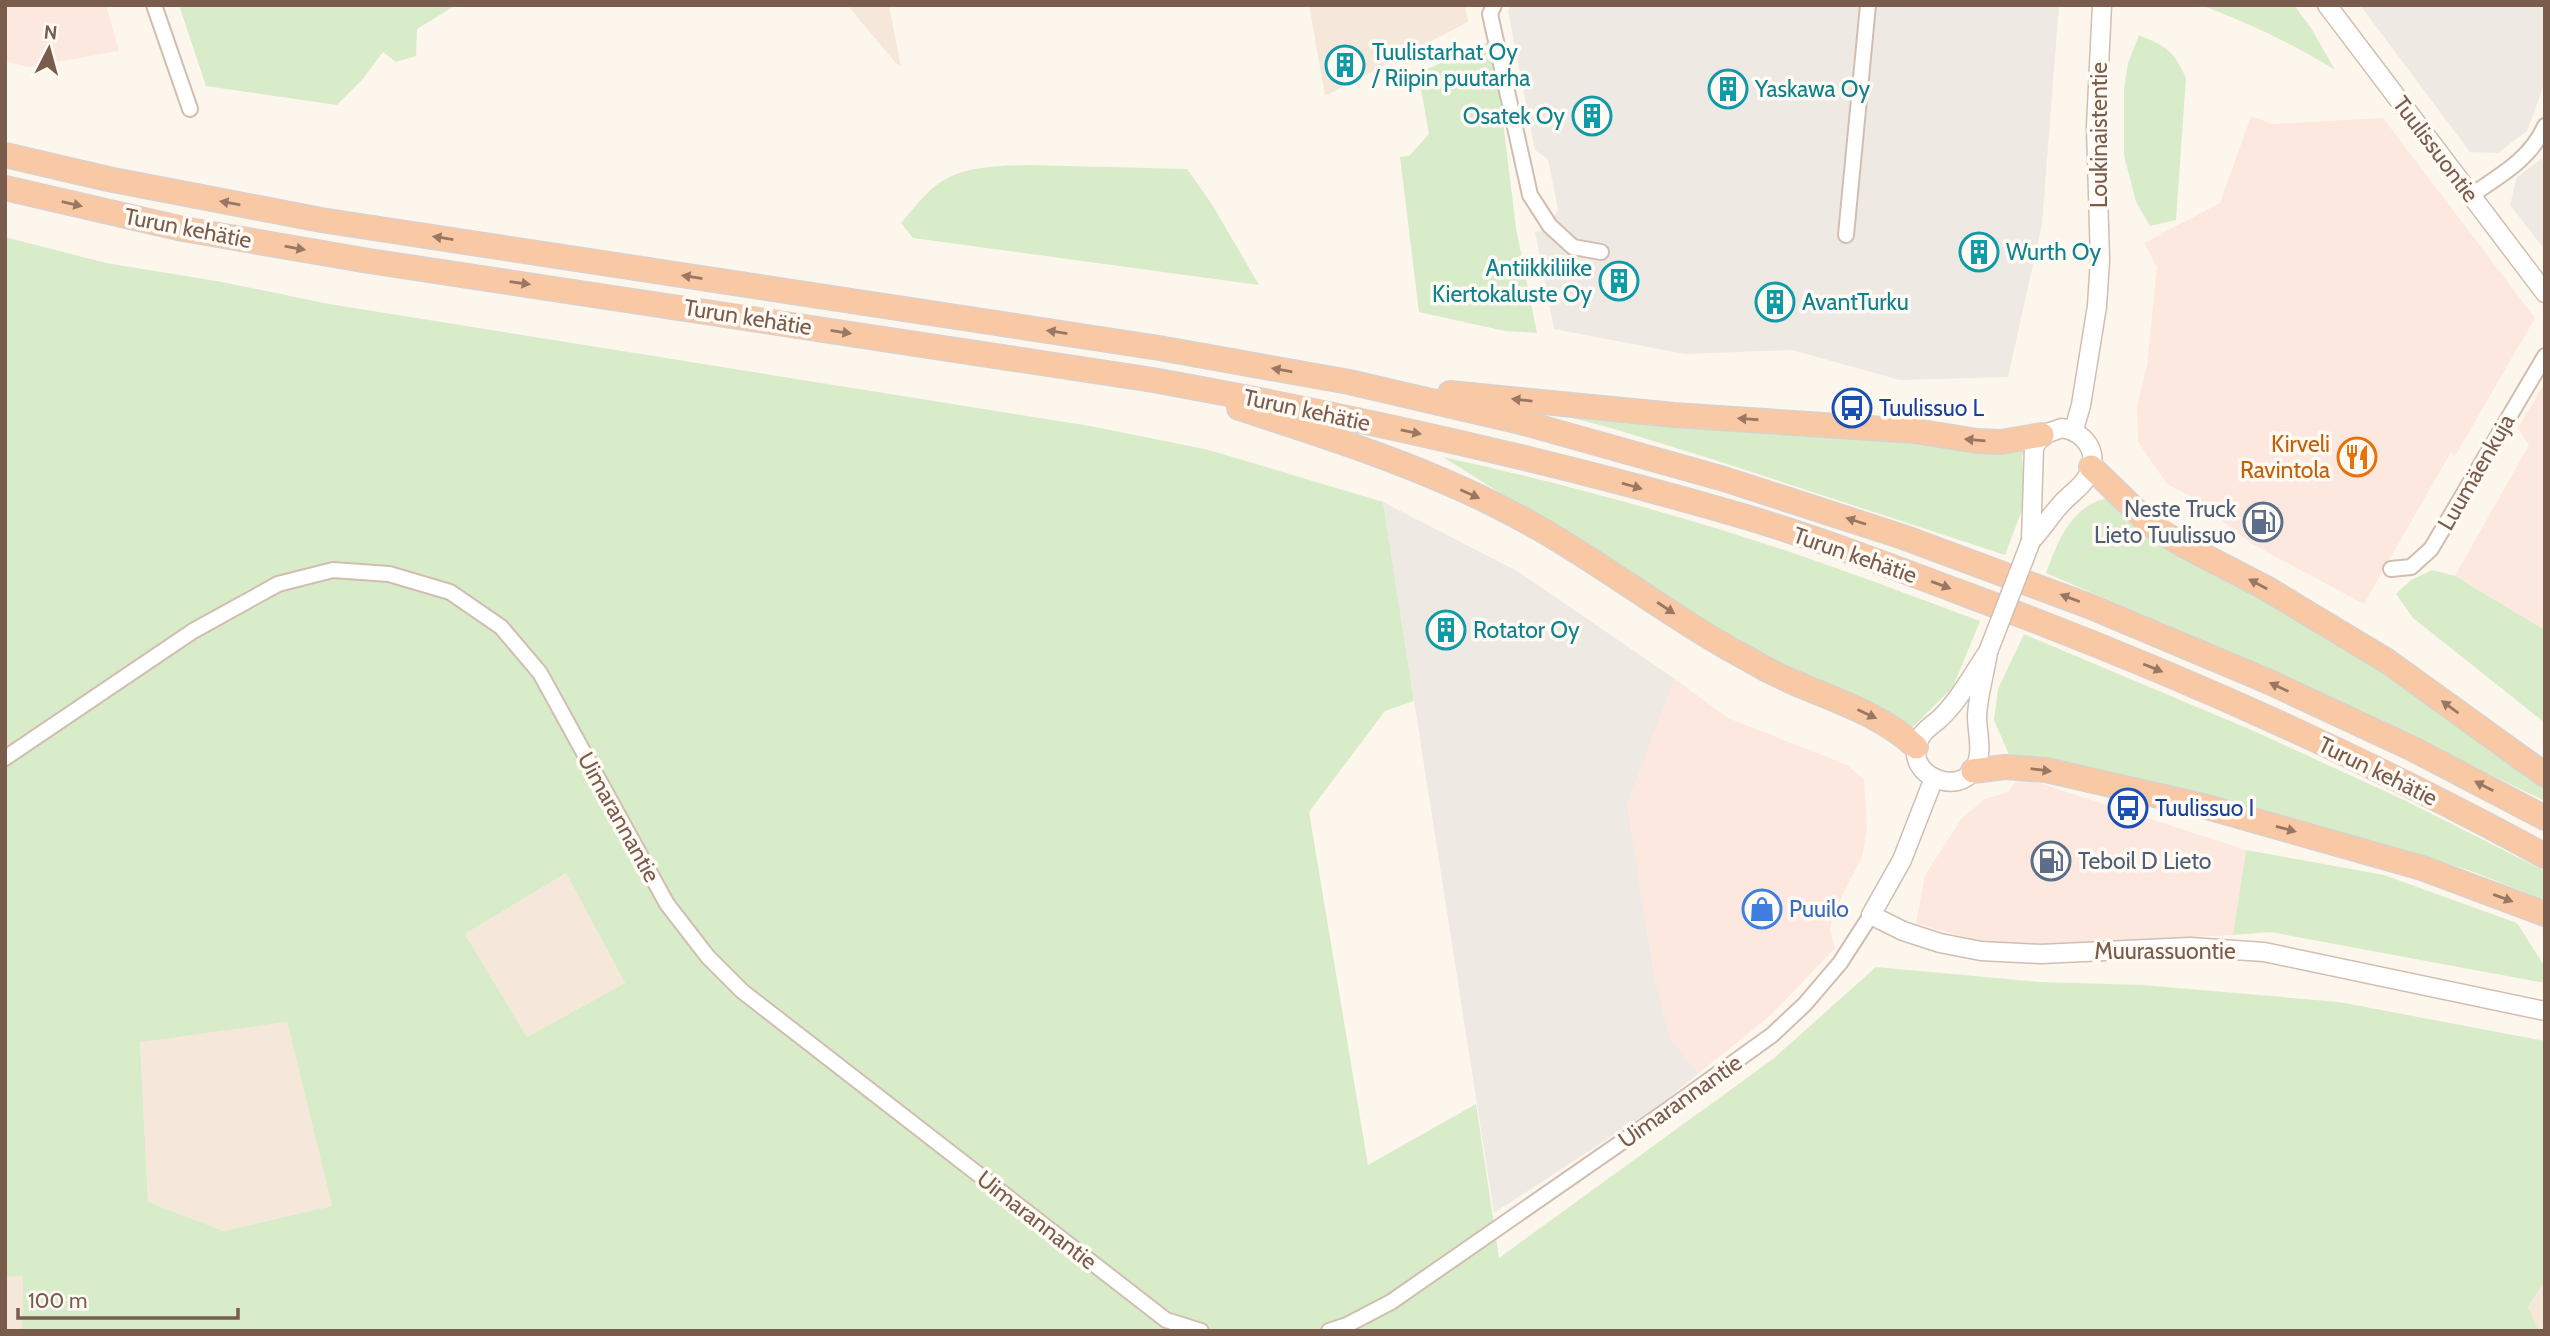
<svg xmlns="http://www.w3.org/2000/svg" width="2550" height="1336" viewBox="0 0 2550 1336" font-family="Cabin,sans-serif">
<rect width="100%" height="100%" fill="#fdf6ec"/>
<!-- residential -->
<g fill="#f5e8da">
<polygon points="847,5 889,5 901,67 895,62"/>
<polygon points="1309,5 1465,5 1468,22 1325,96"/>
<polygon points="566,873 625,983 527,1037 465,934"/>
<polygon points="287,1022 332,1206 224,1231 148,1202 140,1041"/>
<polygon points="24,1275 22,1331 5,1331 5,1277"/>
<polygon points="2545,1281 2545,1331 2539,1331 2528,1307"/>
</g>
<!-- commercial -->
<g fill="#fde8e0">
<polygon points="5,5 106,5 119,51 29,67 5,61"/>
<polygon points="2251,116 2272,124 2383,118 2535,318 2455,456 2451,452 2364,604 2252,544 2192,497 2167,484 2138,442 2137,406 2147,365 2157,267 2144,243 2220,203"/>
<polygon points="2545,382 2545,630 2455,576 2529,445 2518,428"/>
<polygon points="1675,679 1728,718 1847,765 1864,780 1867,829 1862,857 1833,914 1830,930 1835,948 1771,1015 1699,1073 1671,1040 1655,979 1627,804"/>
<polygon points="2030,780 2246,850 2233,935 2019,945 1980,942 1916,923 1925,875 1962,818 1985,799 2008,792 2016,781"/>
</g>
<!-- industrial -->
<g fill="#efe9e4">
<polygon points="1510,5 2059,5 2042,224 2008,377 1900,380 1792,350 1685,354 1554,329 1535,232 1546,230 1558,210 1548,159 1535,150 1508,11"/>
<polygon points="2360,5 2545,5 2545,82 2527,131 2498,153 2470,152"/>
<polygon points="2545,156 2545,250 2510,205 2517,177"/>
<polygon points="1383,502 1517,571 1675,679 1627,804 1655,979 1671,1040 1699,1073 1661,1104 1494,1213"/>
</g>
<!-- green -->
<g fill="#d8ecc9" fill-rule="evenodd">
<polygon points="179,5 456,5 417,29 416,56 396,62 383,52 362,80 337,105 206,86"/>
<path d="M2201 5H2294L2311 28 2335 70C2292 43 2248 23 2201 5Z"/>
<path d="M2139 35C2167 47 2173 50 2186 78L2176 220 2150 226 2136 202 2124 155V89L2128 63Z"/>
<polygon points="1493,40 1516,228 1537,333 1505,331 1419,312 1400,157 1409,156 1429,134 1418,73"/>
<path d="M1027 165 1187 169 1213 206 1259 285 913 238 901 223C914 208 927 190 944 180 968 166 1001 166 1027 165Z"/>
<path d="M5 237 106 263 222 282 329 304 1090 426 1209 450 1383 502 1414 701 1385 711 1309 812 1368 1165 1476 1104 1499 1258 1773 1059 1876 967 2039 982 2143 985 2339 1002 2545 1041V1281L2528 1307 2539 1331H22L23 1276 5 1277ZM566 873 625 983 527 1037 465 934ZM287 1022 332 1206 224 1231 148 1202 140 1042Z"/>
<polygon points="1525,406 2025,448 2022,456 2025,502 2005,555 1715,460 1611,428"/>
<path d="M1443 457C1539 478 1634 503 1728 532 1813 558 1896 590 1980 621L1953 687 1911 729 1783 667 1708 624Z"/>
<path d="M2111 497 2223 573 2397 678 2545 786V801L2271 670 2046 573C2059 539 2071 505 2111 497Z"/>
<polygon points="2432,570 2455,576 2545,630 2545,723 2413,618 2396,594 2411,580"/>
<polygon points="2024,634 2256,732 2404,800 2545,871 2545,901 2471,871 2393,847 2010,757 1994,720 1998,689"/>
<polygon points="2246,850 2384,875 2517,923 2545,967 2545,983 2270,932 2233,935"/>
</g>
<g fill="none" stroke-linecap="round" stroke-linejoin="round">
<defs>
<g id="minor">
<polyline points="154,5 190,109"/>
<polyline points="1494,5 1490,14 1530,195 1550,226 1573,247 1601,252"/>
<path d="M2470 196C2499 176 2530 160 2545 126"/>
<polyline points="1846,235 1868,5"/>
<polyline points="2391,569 2411,567 2431,549 2545,356"/>
<polyline points="5,758 193,631 278,584 333,570 389,574 450,592 501,627 540,673 667,904 708,957 742,991 1166,1320 1201,1331"/>
<polyline points="1329,1331 1347,1325 1391,1302 1665,1112 1772,1035 1805,1004 1840,963 1871,915"/>
</g>
<g id="tertiary">
<polyline points="2327,5 2545,293"/>
<path d="M2062 428C2088 433 2102 457 2085 480 2079 489 2069 495 2062 503 2051 515 2042 529 2031 541L2034 447 2042 435Z"/>
<polyline points="2074,430 2081,405 2097,306 2100,260 2096,127 2102,5"/>
<path d="M1988 652C1985 673 1978 695 1977 716 1977 733 1984 753 1974 769 1958 796 1908 776 1917 745 1920 734 1928 728 1937 721 1958 703 1972 675 1988 652Z"/>
<polyline points="1934,778 1902,860 1871,915 1903,931 1940,943 1981,951 2041,954 2190,947 2264,952 2545,1011"/>
</g>
<g id="trunk">
<polyline points="5,155 108,179 321,220 1159,348 1349,382 1521,422 1724,479 1903,537 2089,606 2267,681 2413,749 2545,818"/>
<path d="M5 188 183 229 369 261 1153 380C1352 416 1551 460 1746 517 1822 540 1896 568 1970 596 2168 669 2360 755 2545 856"/>
<polyline points="1450,393 1674,415 1915,431 1977,441 2001,442 2042,435"/>
<path d="M1239 408C1328 437 1421 466 1505 510 1590 553 1664 614 1748 659 1763 668 1779 676 1795 683 1837 701 1882 715 1916 747"/>
<polyline points="2091,467 2152,526 2183,545 2266,588 2387,661 2545,775"/>
<polyline points="1973,771 2005,767 2046,770 2203,806 2422,868 2545,914"/>
</g>
</defs>
<!-- minor casing -->
<use href="#minor" stroke="#d1beb0" stroke-width="18"/>
<!-- tertiary casing -->
<use href="#tertiary" stroke="#d1beb0" stroke-width="21"/>
<!-- trunk casing -->
<use href="#trunk" stroke="#dad1cd" stroke-width="26"/>
<!-- minor -->
<use href="#minor" stroke="#fff" stroke-width="14"/>
<!-- tertiary -->
<use href="#tertiary" stroke="#fff" stroke-width="18"/>
<!-- trunk -->
<use href="#trunk" stroke="#f9c8a4" stroke-width="23"/>
<defs>
<polyline id="tertiary-bridge" points="1988,652 2031,541"/>
</defs>
<!-- tertiary-bridge casing -->
<use href="#tertiary-bridge" stroke="#d1beb0" stroke-width="21" stroke-linecap="butt"/>
<!-- tertiary-bridge -->
<use href="#tertiary-bridge" stroke="#fff" stroke-width="18"/>
</g>
<!-- one-way arrows -->
<defs><path id="oneway-solid" d="M-6-.8H1V-3.2L6.5 0L1 3.2V.8H-6Z" transform="scale(1.75)"/></defs>
<g fill="#9a7763">
<use href="#oneway-solid" transform="translate(230 203) rotate(-170)"/>
<use href="#oneway-solid" transform="translate(72 204) rotate(13)"/>
<use href="#oneway-solid" transform="translate(443 238) rotate(-171)"/>
<use href="#oneway-solid" transform="translate(295 248) rotate(10)"/>
<use href="#oneway-solid" transform="translate(692 277) rotate(-171)"/>
<use href="#oneway-solid" transform="translate(520 283) rotate(8)"/>
<use href="#oneway-solid" transform="translate(841 332) rotate(9)"/>
<use href="#oneway-solid" transform="translate(1057 332) rotate(-171)"/>
<use href="#oneway-solid" transform="translate(1282 370) rotate(-170)"/>
<use href="#oneway-solid" transform="translate(1522 400) rotate(-174)"/>
<use href="#oneway-solid" transform="translate(1748 419) rotate(-176)"/>
<use href="#oneway-solid" transform="translate(1411 432) rotate(12)"/>
<use href="#oneway-solid" transform="translate(1975 440) rotate(-175)"/>
<use href="#oneway-solid" transform="translate(1632 486) rotate(16)"/>
<use href="#oneway-solid" transform="translate(1470 494) rotate(24)"/>
<use href="#oneway-solid" transform="translate(1856 521) rotate(-162)"/>
<use href="#oneway-solid" transform="translate(2258 584) rotate(-152)"/>
<use href="#oneway-solid" transform="translate(1941 585) rotate(20)"/>
<use href="#oneway-solid" transform="translate(2070 598) rotate(-159)"/>
<use href="#oneway-solid" transform="translate(1666 608) rotate(33)"/>
<use href="#oneway-solid" transform="translate(2153 668) rotate(22)"/>
<use href="#oneway-solid" transform="translate(2279 687) rotate(-155)"/>
<use href="#oneway-solid" transform="translate(2450 707) rotate(-144)"/>
<use href="#oneway-solid" transform="translate(1867 714) rotate(25)"/>
<use href="#oneway-solid" transform="translate(2041 770) rotate(7)"/>
<use href="#oneway-solid" transform="translate(2484 786) rotate(-153)"/>
<use href="#oneway-solid" transform="translate(2286 829) rotate(15)"/>
<use href="#oneway-solid" transform="translate(2503 898) rotate(20)"/>
</g>
<!-- icons -->
<defs>
<symbol id="building-ring" viewBox="-11 -11 22 22"><circle r="9.5" fill="#fffaf3" stroke="#0f9aa8" stroke-width="1.5"/><path d="M-4-6H4V6H1V3H-1V6H-4ZM-2.5-4.3h1.7v1.8h-1.7ZM.8-4.3h1.7v1.8H.8ZM-2.5-1h1.7V.8h-1.7ZM.8-1h1.7V.8H.8Z" fill="#0f9aa8"/></symbol>
<symbol id="bus-ring" viewBox="-11 -11 22 22"><circle r="9.5" fill="#fffaf3" stroke="#1a4fb4" stroke-width="1.5"/><path d="M-5-6H5V4H4V6H2V4H-2V6H-4V4H-5ZM-3.5-4V0h7V-4ZM-3.5 1.2v1.5H-2V1.2ZM2 1.2v1.5H3.5V1.2Z" fill="#1a4fb4"/></symbol>
<symbol id="restaurant-ring" viewBox="-11 -11 22 22"><circle r="9.5" fill="#fffaf3" stroke="#e8710a" stroke-width="1.5"/><path d="M-5-6h1v4h1v-4h1v4h1v-4h1v5L-1.5 .5V6h-2V.5L-5-1ZM5-6V6H3V1.5H1.5Q1.5-4 5-6Z" fill="#e8710a"/></symbol>
<symbol id="fuel-ring" viewBox="-11 -11 22 22"><circle r="9.5" fill="#fffaf3" stroke="#5c6f8a" stroke-width="1.5"/><path d="M-5.5-6h7V0h2V4h1.3V-2.5L3-4.5l.8-.8L6-3V5H2.5V1h-1V6h-7ZM-4.2-4.7v3.2H.2V-4.7Z" fill="#5c6f8a"/></symbol>
<symbol id="shop-ring" viewBox="-11 -11 22 22"><circle r="9.5" fill="#fffaf3" stroke="#3f7fe0" stroke-width="1.5"/><path d="M-5-2.5h2.3a2.7 3.5 0 0 1 5.4 0H5L5.5 6h-11ZM-1.5-2.5h3a1.5 2.3 0 0 0-3 0Z" fill="#3f7fe0"/></symbol>
</defs>
<g fill-rule="evenodd">
<use href="#building-ring" x="1323" y="43" width="44" height="44"/>
<use href="#building-ring" x="1706" y="67" width="44" height="44"/>
<use href="#building-ring" x="1570" y="94" width="44" height="44"/>
<use href="#building-ring" x="1957" y="230" width="44" height="44"/>
<use href="#building-ring" x="1597" y="259" width="44" height="44"/>
<use href="#building-ring" x="1753" y="280" width="44" height="44"/>
<use href="#bus-ring" x="1830" y="386" width="44" height="44"/>
<use href="#restaurant-ring" x="2335" y="435" width="44" height="44"/>
<use href="#fuel-ring" x="2241" y="500" width="44" height="44"/>
<use href="#building-ring" x="1424" y="608" width="44" height="44"/>
<use href="#bus-ring" x="2106" y="786" width="44" height="44"/>
<use href="#fuel-ring" x="2029" y="839" width="44" height="44"/>
<use href="#shop-ring" x="1740" y="887" width="44" height="44"/>
</g>
<g text-anchor="middle" dominant-baseline="central" stroke-width="7" stroke-linejoin="round" paint-order="stroke">
<!-- culture labels -->
<g font-size="23" fill="#0d838f" stroke="#fffaf3" text-anchor="start">
<text x="1372" y="52">Tuulistarhat Oy<tspan x="1372" dy="26">/ Riipin puutarha</tspan></text>
<text x="1755" y="89">Yaskawa Oy</text>
<text x="1565" y="116" text-anchor="end">Osatek Oy</text>
<text x="2006" y="252">Wurth Oy</text>
<text x="1592" y="268" text-anchor="end">Antiikkiliike<tspan x="1592" dy="26">Kiertokaluste Oy</tspan></text>
<text x="1802" y="302">AvantTurku</text>
<text x="1473" y="630">Rotator Oy</text>
</g>
<!-- street labels -->
<g font-size="23" fill="#7a5c4d" stroke="#fffaf3">
<text transform="translate(2099 135) rotate(-90)">Loukinaistentie</text>
<text transform="translate(2436 149) rotate(53)">Tuulissuontie</text>
<text transform="translate(188 228) rotate(11)">Turun kehätie</text>
<text transform="translate(748 317) rotate(9)">Turun kehätie</text>
<text transform="translate(1307 410) rotate(12)">Turun kehätie</text>
<text transform="translate(2476 472) rotate(-60)">Luumäenkuja</text>
<text transform="translate(1855 555) rotate(19)">Turun kehätie</text>
<text transform="translate(2378 771) rotate(26)">Turun kehätie</text>
<text transform="translate(619 817) rotate(61)">Uimarannantie</text>
<text x="2165" y="951">Muurassuontie</text>
<text transform="translate(1680 1101) rotate(-35)">Uimarannantie</text>
<text transform="translate(1037 1220) rotate(38)">Uimarannantie</text>
</g>
<!-- transit labels -->
<g font-size="23" fill="#164399" stroke="#fffaf3" text-anchor="start">
<text x="1879" y="408">Tuulissuo L</text>
<text x="2155" y="808">Tuulissuo I</text>
</g>
<!-- food labels -->
<g font-size="23" fill="#c56008" stroke="#fffaf3" text-anchor="end">
<text x="2330" y="444">Kirveli<tspan x="2330" dy="26">Ravintola</tspan></text>
</g>
<!-- service labels -->
<g font-size="23" fill="#4e5e75" stroke="#fffaf3" text-anchor="end">
<text x="2236" y="509">Neste Truck<tspan x="2236" dy="26">Lieto Tuulissuo</tspan></text>
<text x="2078" y="861" text-anchor="start">Teboil D Lieto</text>
</g>
<!-- shop labels -->
<g font-size="23" fill="#366cbe" stroke="#fffaf3" text-anchor="start">
<text x="1789" y="909">Puuilo</text>
</g>
</g>
<!-- border -->
<rect width="2550" height="1336" fill="none" stroke="#7a5c4d" stroke-width="14"/>
<!-- north arrow -->
<g transform="translate(49 49) rotate(6)" stroke="#fffaf3" stroke-width="5" paint-order="stroke">
<path d="M0-5L12 26L0 18L-12 26Z" fill="#7a5c4d"/>
<text y="-10" font-size="19" font-weight="bold" text-anchor="middle" fill="#7a5c4d">N</text>
</g>
<!-- scale -->
<path d="M18 1308v10h220v-10" fill="none" stroke="#7a5c4d" stroke-width="3.5"/>
<text x="28" y="1308" font-size="21" fill="#7a5c4d" stroke="#fffaf3" stroke-width="5" paint-order="stroke">100 m</text>
</svg>
